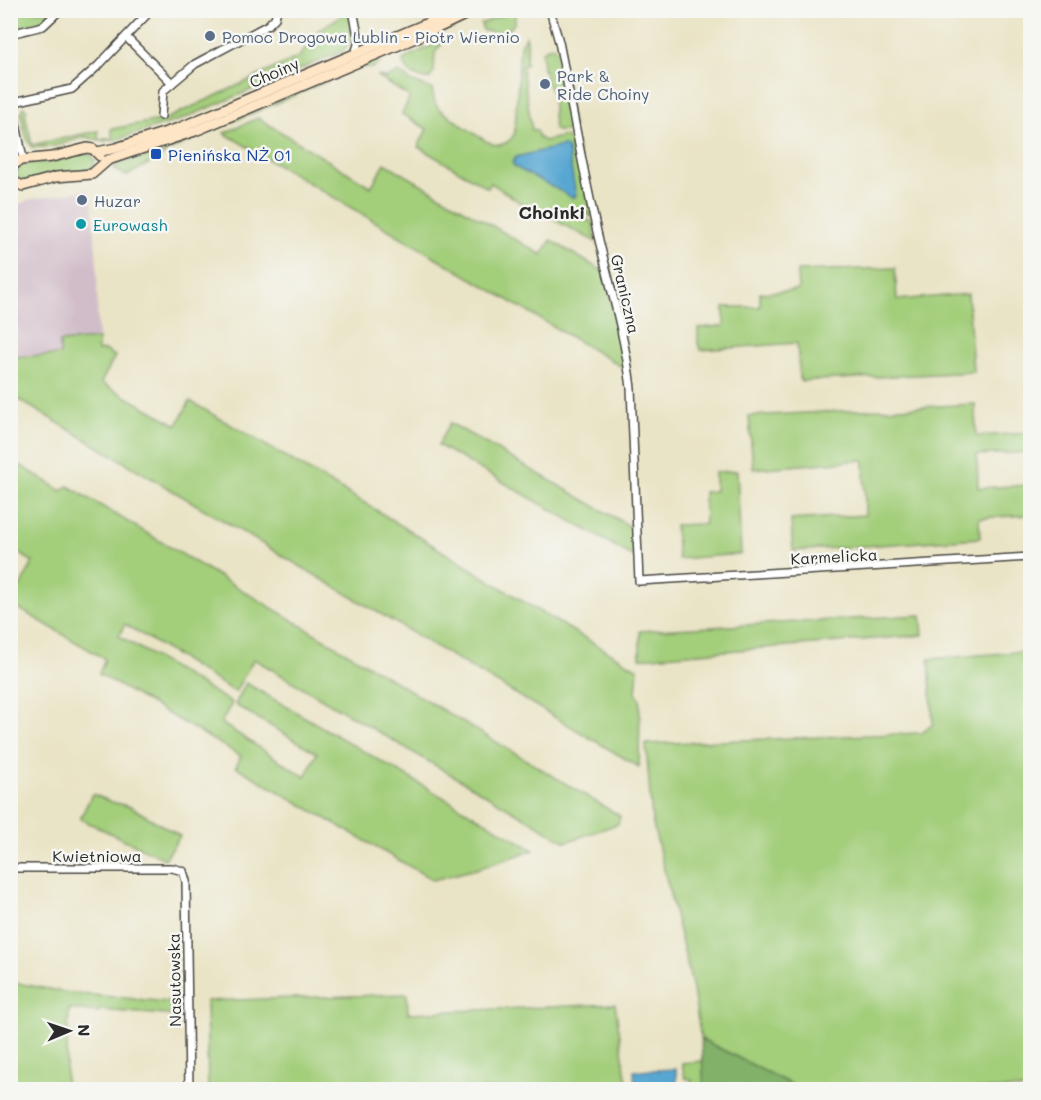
<svg xmlns="http://www.w3.org/2000/svg" width="1041" height="1100" viewBox="0 0 1041 1100" font-family="Mali,sans-serif">
<rect width="100%" height="100%" fill="#f6f6f2"/>
<filter id="ink" filterUnits="userSpaceOnUse"><feTurbulence type="fractalNoise" baseFrequency=".0167" numOctaves="2"/><feDisplacementMap in="SourceGraphic" scale="12" xChannelSelector="R" yChannelSelector="G"/><feConvolveMatrix kernelMatrix="1 2 1 2 8 2 1 2 1" color-interpolation-filters="sRGB"/></filter>
<filter id="wash" filterUnits="userSpaceOnUse"><feTurbulence type="fractalNoise" baseFrequency=".008" numOctaves="4" result="noise"/><feDisplacementMap in="SourceGraphic" scale="24" xChannelSelector="R" yChannelSelector="G"/><feGaussianBlur stdDeviation="1.35" result="paint"/><feColorMatrix in="noise" values="0 0 0 0 0 0 0 0 0 0 0 0 0 0 0 0 0 1.4 0 .05"/><feComposite in="paint" operator="in"/></filter>
<g filter="url(#wash)">
<rect width="100%" height="100%" fill="#eae4c6"/>
<!-- industrial -->
<polygon fill="#d1bdc9" points="87,190 92,199 97,264 98,353 11,356 10,204 24,203 27,200"/>
<!-- green -->
<g fill="#a3ce7a" stroke="#677c52" stroke-width="1.5">
<polygon points="10,11 55,11 44,20 11,31"/>
<polygon points="349,11 353,37 343,51 180,120 112,141 111,140 105,141 104,139 113,138 111,129 166,119 299,57 319,30"/>
<polygon points="510,12 515,12 515,22 510,29 500,32 483,31 481,24"/>
<path d="M526 36C530 46 525 54 526 65L522 66 532 130H536L539 138 545 141 565 136 572 142 576 141 592 217 584 212 580 217 593 222 596 242 556 221 562 210 557 207 551 219 521 203 491 183 488 188 418 147 427 129 402 114 410 97 377 76 387 78 399 72 410 81 432 89 435 103 440 110C453 118 480 140 493 144 503 148 512 140 515 132L520 45Z"/>
<polygon points="445,40 435,52 434,72 430,78 425,79 411,74 402,61 409,56"/>
<polygon points="552,46 558,50 573,126 568,131 557,131 554,129 552,92 547,82 545,70 543,70 542,51"/>
<polygon points="378,58 380,63 372,68 360,67 195,138 170,150 184,139"/>
<path d="M24 107 27 110 25 114 32 145 98 131 99 140H103L104 141 85 137 55 146 32 148C25 138 23 126 21 113Z"/>
<polygon points="258,118 371,187 385,163 542,255 551,240 597,268 604,270 627,370 224,133"/>
<polygon points="165,151 167,153 127,176 114,169 119,163 152,156 155,157"/>
<polygon points="85,153 91,155 95,161 93,167 89,170 54,173 27,181 23,181 17,176 18,168 24,164 51,162"/>
<polygon points="895,268 897,300 968,294 973,372 800,381 797,343 701,350 698,344 698,328 724,326 724,307 760,307 760,293 798,290 797,271"/>
<polygon points="98,339 98,351 104,350 115,356 101,383 177,425 190,401 368,505 547,616 638,669 636,692 640,700 639,767 11,395 11,357 60,355 60,342"/>
<polygon points="975,404 976,436 1030,433 1030,452 977,455 978,488 1030,485 1030,515 979,518 980,538 793,551 791,520 865,515 864,460 753,469 749,416"/>
<polygon points="450,423 633,528 634,557 438,445"/>
<polygon points="10,459 62,491 68,486 620,816 618,824 566,842 254,659 235,692 125,624 119,636 232,703 221,723 305,777 317,753 235,705 246,683 534,850 480,868 433,880 236,767 241,756 99,674 105,659 11,604 33,562 11,548"/>
<polygon points="737,471 741,554 678,559 675,525 705,524 704,492 715,491 715,472"/>
<polygon points="921,615 923,635 640,658 640,631"/>
<polygon points="1030,651 1030,1089 800,1089 701,1039 692,984 652,820 646,744 922,733 933,724 929,659"/>
<polygon points="92,794 112,802 131,807 180,836 165,859 80,819"/>
<polygon points="11,982 70,993 179,1003 179,1016 100,1010 98,1012 69,1009 65,1089 10,1089"/>
<polygon points="407,994 408,1013 615,1004 628,1089 208,1089 206,1001"/>
<polygon points="703,1061 704,1089 683,1089 685,1084 692,1082 692,1079 685,1078 682,1063"/>
</g>
<!-- forest -->
<polygon fill="#82b16a" stroke="#566e4a" stroke-width="1.5" points="701,1039 800,1089 704,1089"/>
<!-- water -->
<g fill="#59a7d3" stroke="#42697f" stroke-width="1.5">
<polygon points="562,146 566,147 568,150 576,196 573,198 515,167 512,163 516,157"/>
<polygon points="676,1069 677,1089 635,1089 634,1071"/>
</g>
</g>
<g filter="url(#ink)">
<g fill="none" stroke-linecap="round" stroke-linejoin="round">
<defs>
<g id="street">
<polyline points="353,10 359,41 355,54"/>
<path d="M550 10 559 42C572 106 583 171 598 236 610 286 625 336 631 388L639 581 1030 557"/>
<polyline points="10,34 43,26 60,10"/>
<polyline points="126,37 172,83"/>
<polyline points="10,94 23,159"/>
<polyline points="10,103 72,89 99,65 151,10"/>
<polyline points="161,116 163,91 195,64 268,25 275,18 277,10"/>
<polyline points="10,868 172,868 183,871 186,881 189,1090"/>
</g>
<g id="secondary">
<polyline points="97,152 116,148 179,128 459,10"/>
<polyline points="13,165 11,173 12,179 16,183 23,186 56,177 92,174 108,160 195,131 427,33 475,10"/>
<polyline points="10,167 21,160 52,157 87,148 93,149 100,156"/>
</g>
</defs>
<!-- street casing -->
<use href="#street" stroke="#484742" stroke-width="10"/>
<!-- secondary casing -->
<use href="#secondary" stroke="#484742" stroke-width="12"/>
<!-- street -->
<use href="#street" stroke="#fff" stroke-width="7"/>
<!-- secondary -->
<use href="#secondary" stroke="#fde5c5" stroke-width="9"/>
</g>
</g>
<!-- markers -->
<g fill="#5c6f8a" stroke="#f6f6f2" stroke-width="2">
<circle cx="210" cy="36" r="6"/>
<circle cx="545" cy="84" r="6"/>
<circle cx="82" cy="200" r="6"/>
</g>
<rect fill="#1a4fb4" stroke="#f6f6f2" stroke-width="2" x="150" y="148" width="12" height="12" rx="3"/>
<circle fill="#0f9aa8" stroke="#f6f6f2" stroke-width="2" cx="81" cy="224" r="6"/>
<g text-anchor="middle" dominant-baseline="central" stroke-width="5" stroke-linejoin="round" paint-order="stroke">
<!-- service labels -->
<g font-size="16" fill="#4e5e75" stroke="#f6f6f2" text-anchor="start">
<text x="222" y="36">Pomoc Drogowa Lublin - Piotr Wiernio</text>
<text x="557" y="75">Park &amp;<tspan x="557" dy="18">Ride Choiny</tspan></text>
<text x="94" y="200">Huzar</text>
</g>
<!-- street labels -->
<g font-size="16" fill="#2b2b2b" stroke="#f6f6f2">
<text transform="translate(274 72) rotate(-23)">Choiny</text>
<text transform="translate(626 294) rotate(77)">Graniczna</text>
<text transform="translate(834 556) rotate(-3)">Karmelicka</text>
<text x="97" y="855">Kwietniowa</text>
<text transform="translate(174 980) rotate(-91)">Nasutowska</text>
</g>
<!-- transit labels -->
<g font-size="16" fill="#164399" stroke="#f6f6f2" text-anchor="start">
<text x="168" y="154">Pienińska NŻ 01</text>
</g>
<!-- culture labels -->
<g font-size="16" fill="#0d838f" stroke="#f6f6f2" text-anchor="start">
<text x="93" y="224">Eurowash</text>
</g>
<!-- neighbourhood labels -->
<g font-size="18" font-weight="bold" fill="#2b2b2b" stroke="#f6f6f2">
<text x="552" y="212">Choinki</text>
</g>
</g>
<!-- margin -->
<rect width="1041" height="1100" fill="none" stroke="#f6f6f2" stroke-width="36"/>
<!-- north arrow -->
<g transform="translate(69 1031) rotate(88)" stroke="#f6f6f2" stroke-width="4.5" paint-order="stroke">
<path d="M0-4.5L10 22L0 15L-10 22Z" fill="#2b2b2b"/>
<text y="-9" font-size="16" font-weight="bold" text-anchor="middle" fill="#2b2b2b">N</text>
</g>
</svg>
